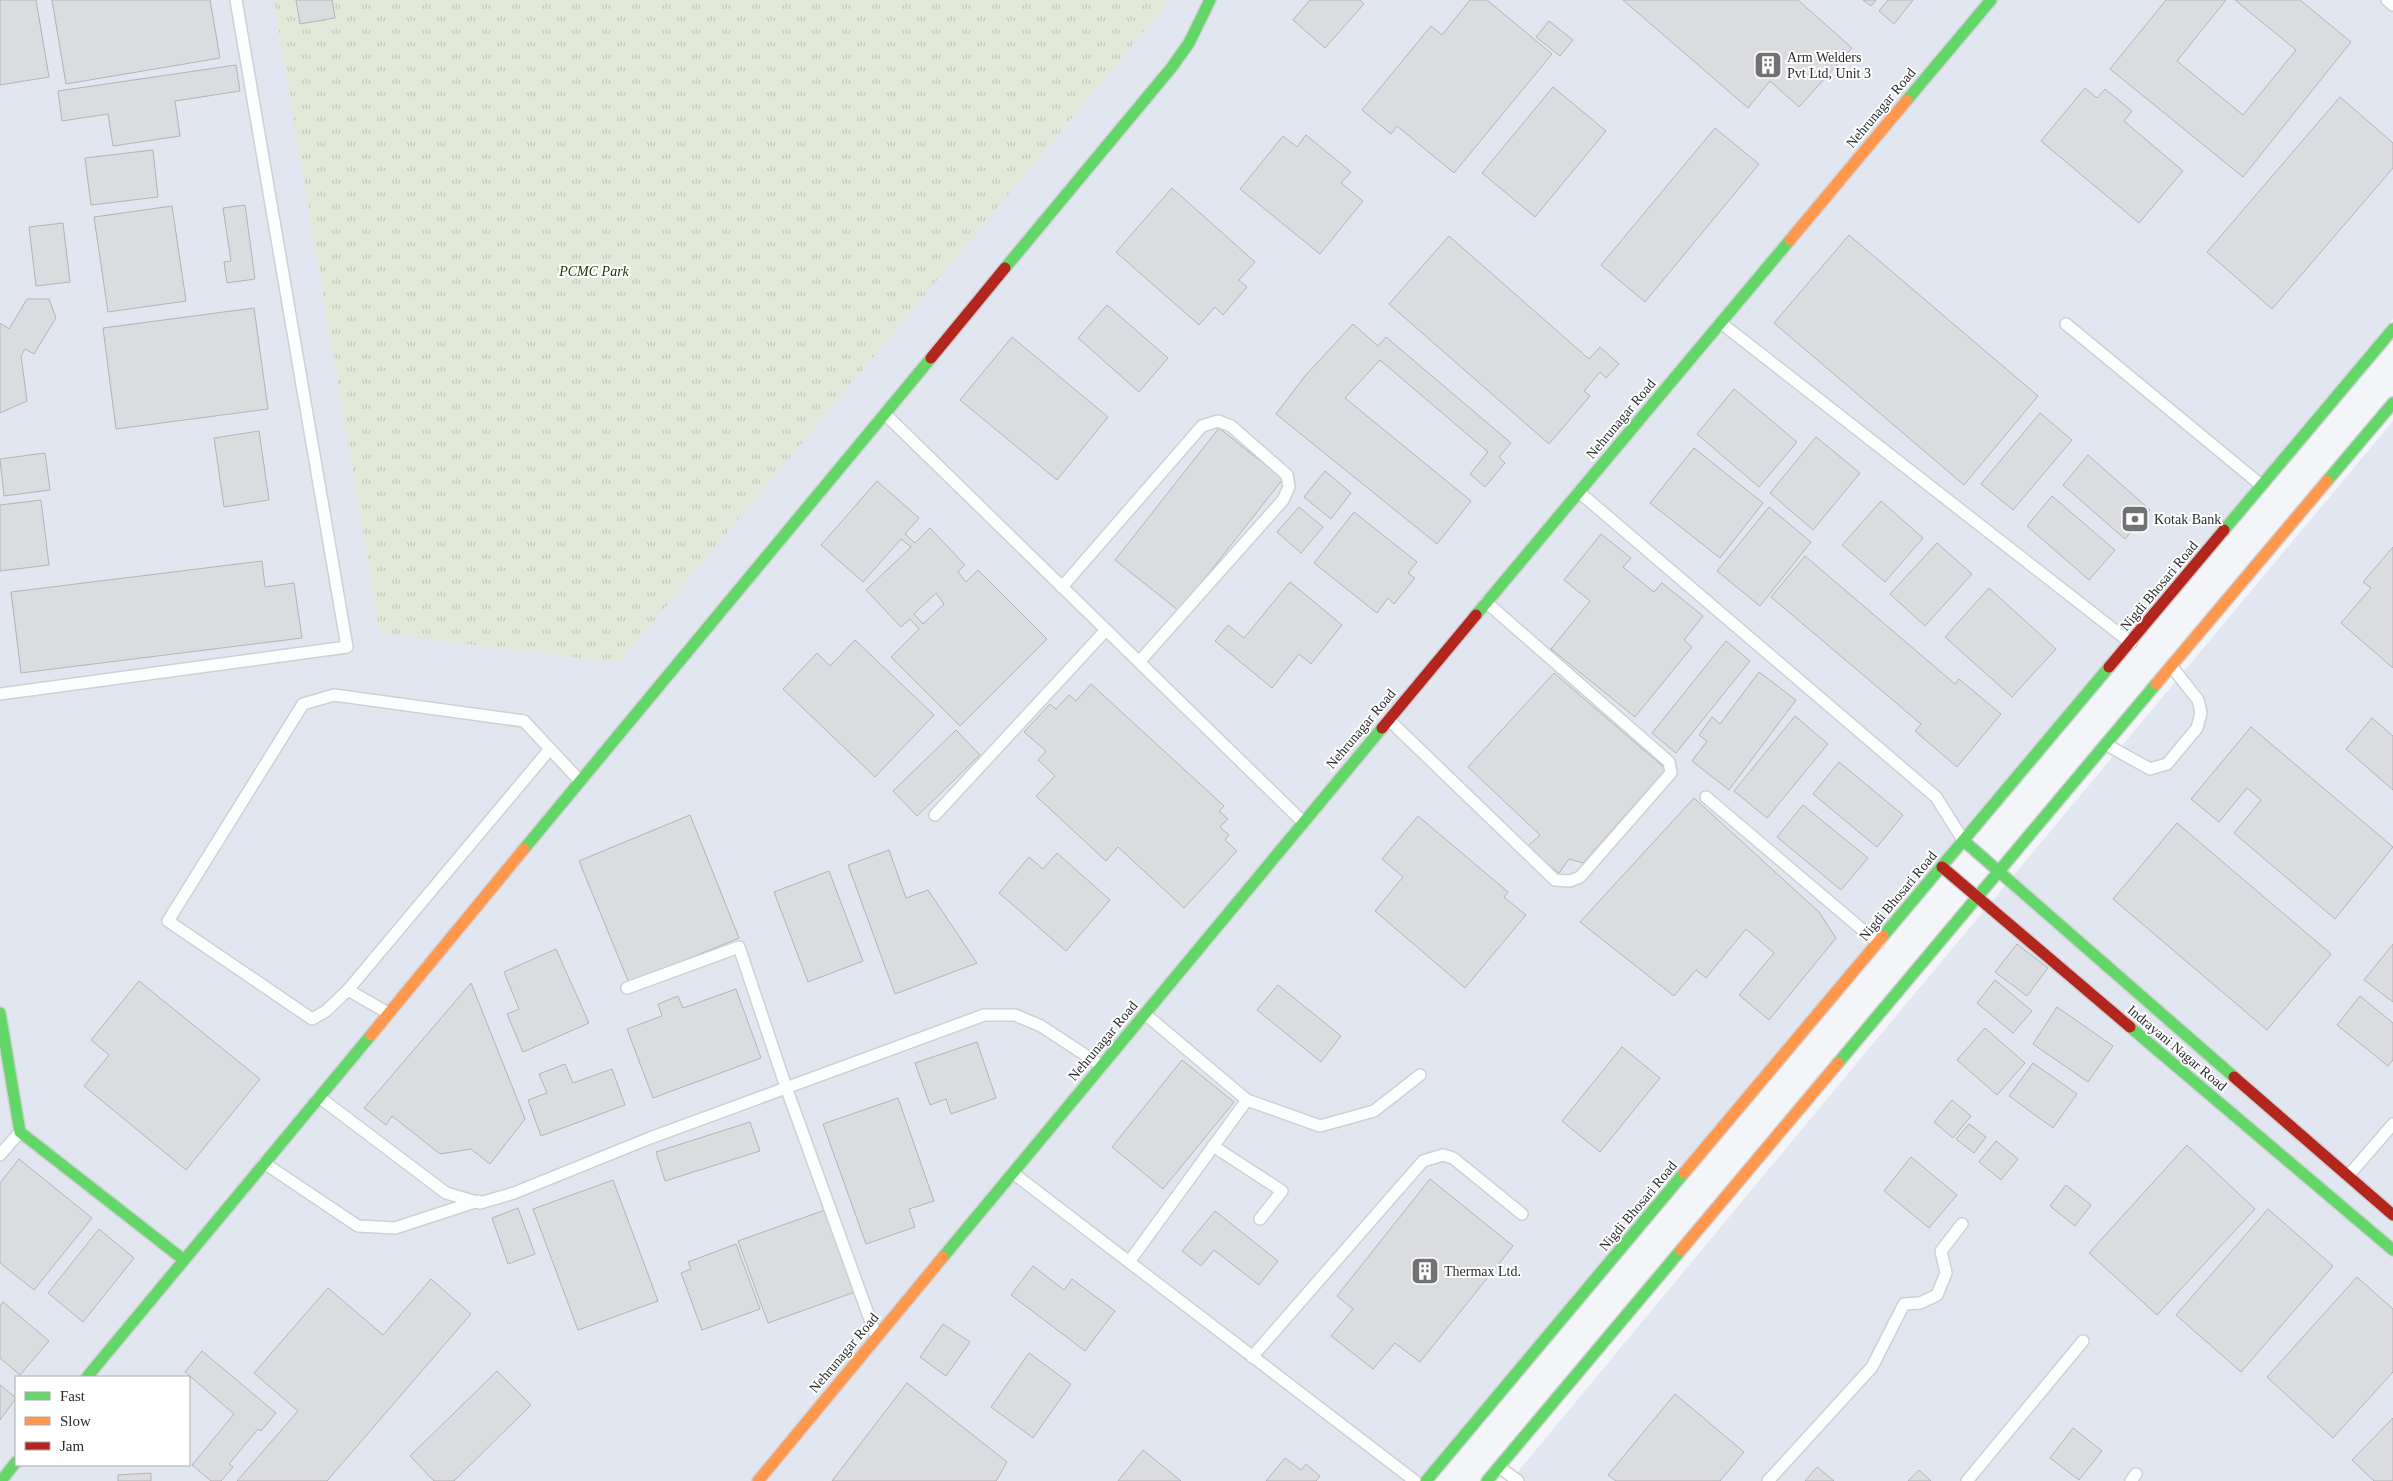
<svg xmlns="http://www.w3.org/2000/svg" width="2393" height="1481" viewBox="0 0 2393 1481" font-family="'Times New Roman',serif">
<defs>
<pattern id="grass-tufts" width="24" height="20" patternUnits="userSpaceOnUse" patternTransform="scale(1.25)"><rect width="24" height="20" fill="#e2e9d9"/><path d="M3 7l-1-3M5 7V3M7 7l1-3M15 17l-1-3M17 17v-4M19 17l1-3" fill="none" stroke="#c2c8bb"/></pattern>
</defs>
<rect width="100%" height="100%" fill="#f3f5f9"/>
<!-- built -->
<g fill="#e2e6f0" fill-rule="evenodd">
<path d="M0 0H2393V319L1419 1481H0ZM16 1377H189V1465H16Z"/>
<polygon points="2393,421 2393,1481 1510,1481 1856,1064"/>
</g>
<!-- grass -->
<polygon fill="url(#grass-tufts)" points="274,0 1166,0 1164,7 619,663 380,633"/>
<!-- building -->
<g fill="#dbdcdf" stroke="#b3b3b6" fill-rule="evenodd">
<polygon points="0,0 36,0 49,77 0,85"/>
<polygon points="52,0 210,0 220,58 66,84"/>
<polygon points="296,0 332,0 335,18 300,24"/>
<polygon points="1310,0 1360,0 1364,4 1325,48 1293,20"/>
<polygon points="1470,0 1487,0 1552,54 1454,173 1397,126 1391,134 1362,110 1431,26 1442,35"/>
<polygon points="1623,0 1798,0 1852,48 1799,107 1770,81 1748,108"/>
<polygon points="1863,0 1876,0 1871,6"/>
<polygon points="1888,0 1913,0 1894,24 1879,11"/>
<polygon points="2166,0 2226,0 2177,61 2243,115 2296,50 2235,0 2300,0 2351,42 2243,177 2110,69"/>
<polygon points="1549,21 1573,40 1560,56 1536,37"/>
<polygon points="236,65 240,91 175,101 180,136 113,146 108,114 62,121 58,91"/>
<polygon points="1553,87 1606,131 1535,217 1482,173"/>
<polygon points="2085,88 2097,98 2105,89 2132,111 2124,121 2183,171 2139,223 2041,141"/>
<polygon points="2340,97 2393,143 2393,168 2272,309 2207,252"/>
<polygon points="1715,128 1759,164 1645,302 1601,265"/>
<polygon points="1306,135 1351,172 1341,183 1363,201 1320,254 1240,189 1283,136 1297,147"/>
<polygon points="153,150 158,197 91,205 85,158"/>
<polygon points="1172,188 1255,262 1239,280 1247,287 1223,315 1215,307 1199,325 1116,252"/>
<polygon points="245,205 255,279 227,283 224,262 231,261 223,208"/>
<polygon points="172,206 186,301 108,312 94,217"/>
<polygon points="63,223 70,282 36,286 29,227"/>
<polygon points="1849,235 2038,396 1964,485 1774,323"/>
<polygon points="1449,236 1589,359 1600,347 1619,364 1606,378 1600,372 1584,391 1590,396 1549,444 1389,304"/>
<polygon points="27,299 49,299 56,318 34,354 25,349 21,356 27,401 0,413 0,323 9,329"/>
<polygon points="1107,305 1168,358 1139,392 1078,338"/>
<polygon points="254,308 268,409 116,429 103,328"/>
<polygon points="1353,324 1378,346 1386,337 1511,443 1499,457 1505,463 1485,487 1470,474 1488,452 1380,360 1345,398 1471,501 1437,544 1276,414 1305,376"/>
<polygon points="1012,337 1108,417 1057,480 960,400"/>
<polygon points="1734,389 1797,442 1759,487 1697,434"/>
<polygon points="2040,413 2072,440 2013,510 1981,484"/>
<polygon points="1219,428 1283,479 1179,611 1115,560"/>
<polygon points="259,431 269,500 224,507 214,438"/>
<polygon points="1816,437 1860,473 1813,530 1770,493"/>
<polygon points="1694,448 1763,503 1720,558 1650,503"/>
<polygon points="45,453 50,490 4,496 0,459"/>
<polygon points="2088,455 2150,510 2125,539 2063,485"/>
<polygon points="1325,471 1351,493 1331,519 1304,497"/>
<path d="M877 481 919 518 905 534 915 543 930 528 965 565 958 572 966 582 978 570 1047 639 960 726 891 657 919 629 910 619 901 627 866 590 911 547 901 539 863 582 821 545ZM936 593 944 604 923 624 914 614Z"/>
<polygon points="2052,496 2115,550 2089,580 2027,526"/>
<polygon points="41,500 49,565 0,571 0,505"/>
<polygon points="1881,501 1923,538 1885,582 1842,545"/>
<polygon points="1299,507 1323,527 1301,553 1277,532"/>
<polygon points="1769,507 1811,542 1760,606 1717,571"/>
<polygon points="1354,512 1417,562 1408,573 1415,578 1394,604 1388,598 1377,613 1314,563"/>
<polygon points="1601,534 1631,558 1623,567 1654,592 1662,583 1703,616 1684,640 1692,647 1635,717 1551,649 1590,601 1564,580"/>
<polygon points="1937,543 1972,574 1925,626 1890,594"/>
<polygon points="2393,547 2393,668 2341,623 2371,588 2363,582"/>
<polygon points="1805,556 1955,684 1959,679 2001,714 1957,767 1915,731 1921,724 1771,597"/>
<polygon points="262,561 265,587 294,583 302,638 21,673 11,592"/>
<polygon points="1290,582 1342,625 1311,664 1299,654 1272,688 1215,641 1228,625 1244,638"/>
<polygon points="1989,588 2056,649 2012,697 1945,637"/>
<polygon points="855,640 934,715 875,777 783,689 817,653 830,666"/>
<polygon points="1726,641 1750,661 1676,753 1652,733"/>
<polygon points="1759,672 1796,700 1729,790 1692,761 1707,741 1699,735 1712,717 1720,724"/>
<polygon points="1554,673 1666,769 1583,863 1569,859 1559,873 1526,848 1540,835 1468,767"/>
<polygon points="1091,684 1224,806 1219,811 1228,819 1220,827 1229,835 1225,840 1237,851 1184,908 1118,847 1106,861 1036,796 1055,776 1038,760 1046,751 1024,732 1050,704 1056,709 1069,695 1076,701"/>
<polygon points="1795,716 1828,744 1767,818 1734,791"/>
<polygon points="2372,718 2393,736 2393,790 2346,749"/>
<polygon points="2251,727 2393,847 2335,919 2234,833 2261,800 2247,788 2219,822 2191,799"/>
<polygon points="956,730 980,755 917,816 893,791"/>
<polygon points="1839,762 1903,815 1877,847 1813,794"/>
<polygon points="1694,798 1819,912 1836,938 1769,1020 1739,995 1774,953 1746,929 1706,978 1696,970 1674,996 1580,922"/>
<polygon points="1803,805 1868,858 1841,890 1777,837"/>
<polygon points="690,815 739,938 629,983 579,861"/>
<polygon points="1418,816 1508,892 1504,897 1526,915 1465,988 1375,911 1403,877 1382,859"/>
<polygon points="2177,823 2331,954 2267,1030 2113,899"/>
<polygon points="889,850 906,898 928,890 977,963 895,994 848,865"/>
<polygon points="1057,853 1110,900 1066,951 999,893 1029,857 1043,869"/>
<polygon points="829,871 863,961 808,982 774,892"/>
<polygon points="2017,944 2048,968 2027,996 1995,972"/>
<polygon points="2393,944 2393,1002 2364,980"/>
<polygon points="556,949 589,1023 523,1052 507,1014 519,1009 504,972"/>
<polygon points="1995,980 2032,1011 2013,1033 1977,1003"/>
<polygon points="139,981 260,1079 186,1170 84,1086 109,1055 91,1040"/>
<polygon points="471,983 525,1119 490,1164 471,1149 440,1154 392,1116 386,1125 364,1108"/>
<polygon points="1278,985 1341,1036 1321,1062 1257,1010"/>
<polygon points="736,989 761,1058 653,1098 627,1029 662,1016 658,1004 678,996 683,1008"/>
<polygon points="2360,996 2393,1023 2393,1060 2388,1066 2337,1025"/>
<polygon points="2057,1007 2113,1046 2088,1082 2033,1044"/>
<polygon points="1985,1028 2025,1063 1997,1095 1957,1060"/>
<polygon points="977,1042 996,1098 951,1114 946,1099 930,1105 915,1063"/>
<polygon points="1622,1047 1660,1078 1600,1152 1562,1121"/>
<polygon points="1182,1060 1234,1102 1163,1189 1112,1147"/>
<polygon points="2033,1063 2077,1094 2053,1128 2009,1096"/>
<polygon points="565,1064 573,1083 612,1069 625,1105 541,1136 528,1100 547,1093 539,1074"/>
<polygon points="898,1098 934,1201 909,1209 915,1227 866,1244 823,1124"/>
<polygon points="1952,1100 1971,1116 1953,1138 1934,1122"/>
<polygon points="750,1122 760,1151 665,1181 656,1152"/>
<polygon points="1969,1124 1986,1137 1974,1153 1956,1139"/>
<polygon points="1996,1141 2018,1159 2001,1180 1979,1162"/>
<polygon points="2187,1145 2255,1209 2157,1315 2089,1253"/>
<polygon points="1911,1157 1957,1195 1929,1228 1884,1191"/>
<polygon points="19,1159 92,1218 34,1290 0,1263 0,1183"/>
<polygon points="1430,1179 1513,1246 1420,1362 1395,1343 1373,1369 1331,1336 1353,1309 1337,1296"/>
<polygon points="613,1180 658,1301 578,1330 533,1209"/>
<polygon points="2066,1185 2091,1205 2075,1226 2050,1206"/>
<polygon points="518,1208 535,1254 508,1264 492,1218"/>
<polygon points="2268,1209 2333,1266 2241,1372 2176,1315"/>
<polygon points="825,1210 855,1292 768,1323 738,1241"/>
<polygon points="1215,1211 1278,1261 1259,1285 1214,1250 1201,1266 1182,1251"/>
<polygon points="99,1229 134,1258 83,1322 48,1293"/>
<polygon points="736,1244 760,1309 702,1330 681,1273 691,1269 688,1262"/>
<polygon points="1033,1266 1064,1290 1072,1279 1115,1311 1085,1351 1011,1295"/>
<polygon points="2357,1277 2393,1309 2393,1372 2333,1438 2267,1377"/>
<polygon points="431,1279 471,1314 327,1481 237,1481 298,1411 254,1373 328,1288 383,1335"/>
<polygon points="3,1302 49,1341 20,1375 0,1358 0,1306"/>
<polygon points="943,1324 970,1342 946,1376 920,1357"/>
<polygon points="202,1351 276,1413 261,1431 258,1429 229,1464 233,1467 221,1481 211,1481 192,1465 234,1414 185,1372"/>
<polygon points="1029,1353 1071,1384 1033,1438 991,1407"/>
<polygon points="497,1371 531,1405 454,1481 434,1481 410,1456"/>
<polygon points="907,1383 1007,1462 996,1481 832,1481"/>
<polygon points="0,1385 16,1398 0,1420"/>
<polygon points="1675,1394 1744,1452 1720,1481 1616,1481 1608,1475"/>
<polygon points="2393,1418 2393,1481 2374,1481 2352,1460"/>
<polygon points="2073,1428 2102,1451 2079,1480 2050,1458"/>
<polygon points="1143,1450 1181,1481 1118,1481"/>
<polygon points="1285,1458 1301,1470 1306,1464 1320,1476 1316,1481 1266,1481"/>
<polygon points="1817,1467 1834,1481 1805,1481"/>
<polygon points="1919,1470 1931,1481 1908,1481"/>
<polygon points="151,1473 151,1481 118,1481 118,1475"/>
</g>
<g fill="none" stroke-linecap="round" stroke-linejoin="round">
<defs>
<g id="lane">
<polyline points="2387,0 2393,5"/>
<polyline points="1721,323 2131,643"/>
<polyline points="2066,324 2261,485"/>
<polyline points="885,414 1303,822"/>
<polyline points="1579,492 1936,797 1963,840"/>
<polyline points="1062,587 1202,426 1218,421 1231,426 1287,475 1289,487 1283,500 1139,662"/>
<polyline points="0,694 347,647 236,0"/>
<polyline points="1389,720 1555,880 1570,881 1580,877 1671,773 1669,762 1486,602"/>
<polyline points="2107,745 2150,769 2167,764 2197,728 2201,713 2198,700 2172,667"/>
<polyline points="1706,797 1878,943"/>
<polyline points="935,815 1106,630"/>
<polyline points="627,988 739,947 786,1087 876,1336"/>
<polyline points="348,990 550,749"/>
<polyline points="388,1013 348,990 326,1011 312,1019 168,921 303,704 334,695 524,721 580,781"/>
<polyline points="1145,1014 1247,1100 1320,1126 1374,1111 1420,1075"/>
<polyline points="319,1097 446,1193 480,1203 514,1193 650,1138 984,1015 1015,1015 1041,1026 1102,1066"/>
<polyline points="1213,1146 1282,1191 1260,1219"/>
<polyline points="0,1155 20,1132"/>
<polyline points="264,1163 358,1226 395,1228 478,1201"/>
<polyline points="1013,1173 1415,1481"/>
<polyline points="2348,1176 2393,1124"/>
<polyline points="1129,1262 1247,1100"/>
<polyline points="1252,1357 1423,1161 1443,1155 1453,1158 1522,1214"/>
<polyline points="1499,1467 1518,1481"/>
<polyline points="1768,1481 1872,1367 1904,1304 1920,1303 1937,1295 1946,1273 1941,1251 1962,1224"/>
<polyline points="1967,1481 2083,1341"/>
<polyline points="2131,1481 2136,1474"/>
</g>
<g id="fast">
<polyline points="1907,100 1991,0"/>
<polyline points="1005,268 1172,67 1189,43 1210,0"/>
<polyline points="2327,481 2393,403"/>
<polyline points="2224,530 2393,329"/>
<polyline points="1476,615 1790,240"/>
<polyline points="1964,841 2234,1077"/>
<polyline points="524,849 931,358"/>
<polyline points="1883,936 2109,667"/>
<polyline points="0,1013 20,1132 184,1260"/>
<polyline points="2130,1027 2393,1250"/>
<polyline points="1838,1063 2156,684"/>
<polyline points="943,1257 1382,728"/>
<polyline points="87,1377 371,1035"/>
<polyline points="1,1481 16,1462"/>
<polyline points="1426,1481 1684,1173"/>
<polyline points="1487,1481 1681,1250"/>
</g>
<g id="slow">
<polyline points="1790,240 1907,100"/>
<polyline points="2156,684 2327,481"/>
<polyline points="371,1035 524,849"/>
<polyline points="1684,1173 1883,936"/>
<polyline points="1681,1250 1838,1063"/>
<polyline points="758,1481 943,1257"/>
</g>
<g id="jam">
<polyline points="931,358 1005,268"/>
<polyline points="2109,667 2224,530"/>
<polyline points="1382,728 1476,615"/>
<polyline points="1942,867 2130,1027"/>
<polyline points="2234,1077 2393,1215"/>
</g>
</defs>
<!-- lane casing -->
<use href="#lane" stroke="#cfd0d4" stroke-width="14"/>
<!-- fast casing -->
<use href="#fast" stroke="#cfd0d4" stroke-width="14"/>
<!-- slow casing -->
<use href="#slow" stroke="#cfd0d4" stroke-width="14"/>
<!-- jam casing -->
<use href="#jam" stroke="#cfd0d4" stroke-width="14"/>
<!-- lane -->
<use href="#lane" stroke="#fdfefe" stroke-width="11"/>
<!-- fast -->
<use href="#fast" stroke="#63d668" stroke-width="11"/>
<!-- slow -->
<use href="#slow" stroke="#ff974d" stroke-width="11"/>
<!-- jam -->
<use href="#jam" stroke="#b3261e" stroke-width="11"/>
</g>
<!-- icons -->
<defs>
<symbol id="building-square" viewBox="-11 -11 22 22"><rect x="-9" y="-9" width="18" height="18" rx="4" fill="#707274" stroke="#fff"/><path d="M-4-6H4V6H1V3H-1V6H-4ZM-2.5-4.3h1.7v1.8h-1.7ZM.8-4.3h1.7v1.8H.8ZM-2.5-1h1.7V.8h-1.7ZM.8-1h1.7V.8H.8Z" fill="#fff"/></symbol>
<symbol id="bank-square" viewBox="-11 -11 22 22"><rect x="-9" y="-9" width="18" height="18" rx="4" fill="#707274" stroke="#fff"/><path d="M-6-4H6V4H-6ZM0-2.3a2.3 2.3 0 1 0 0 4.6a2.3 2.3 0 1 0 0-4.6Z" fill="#fff"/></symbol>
</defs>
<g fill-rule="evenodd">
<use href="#building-square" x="1752" y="49" width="32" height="32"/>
<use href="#bank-square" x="2119" y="503" width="32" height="32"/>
<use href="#building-square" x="1409" y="1255" width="32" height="32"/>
</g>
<g text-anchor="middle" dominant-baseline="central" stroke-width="4" stroke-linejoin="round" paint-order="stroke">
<!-- poi labels -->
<g font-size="14" fill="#2a2b2d" stroke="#fff" text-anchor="start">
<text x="1787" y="57">Arm Welders<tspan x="1787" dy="16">Pvt Ltd, Unit 3</tspan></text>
<text x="2154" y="519">Kotak Bank</text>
<text x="1444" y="1271">Thermax Ltd.</text>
</g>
<!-- street labels -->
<g font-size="14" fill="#2a2b2d" stroke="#fff">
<text transform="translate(1881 108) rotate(-50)">Nehrunagar Road</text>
<text transform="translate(1621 419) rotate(-50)">Nehrunagar Road</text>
<text transform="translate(2159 586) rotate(-50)">Nigdi Bhosari Road</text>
<text transform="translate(1361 729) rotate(-50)">Nehrunagar Road</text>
<text transform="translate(1898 896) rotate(-50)">Nigdi Bhosari Road</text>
<text transform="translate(1103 1041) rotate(-50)">Nehrunagar Road</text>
<text transform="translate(2177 1048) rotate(40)">Indrayani Nagar Road</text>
<text transform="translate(1638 1206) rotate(-50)">Nigdi Bhosari Road</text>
<text transform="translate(844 1353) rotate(-50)">Nehrunagar Road</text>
</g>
<!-- park labels -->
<g font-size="14" font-style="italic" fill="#263202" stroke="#fff">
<text x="594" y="271">PCMC Park</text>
</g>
</g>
<!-- legend -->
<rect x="15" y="1376" width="175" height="90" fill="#ffffff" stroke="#aaaaab"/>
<rect x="25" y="1392" width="25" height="8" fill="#63d668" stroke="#aaaaab"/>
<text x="60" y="1401" font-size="15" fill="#2a2b2d">Fast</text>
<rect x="25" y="1417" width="25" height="8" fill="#ff974d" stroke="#aaaaab"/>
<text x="60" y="1426" font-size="15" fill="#2a2b2d">Slow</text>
<rect x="25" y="1442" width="25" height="8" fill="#b3261e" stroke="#aaaaab"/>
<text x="60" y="1451" font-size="15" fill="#2a2b2d">Jam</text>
</svg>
